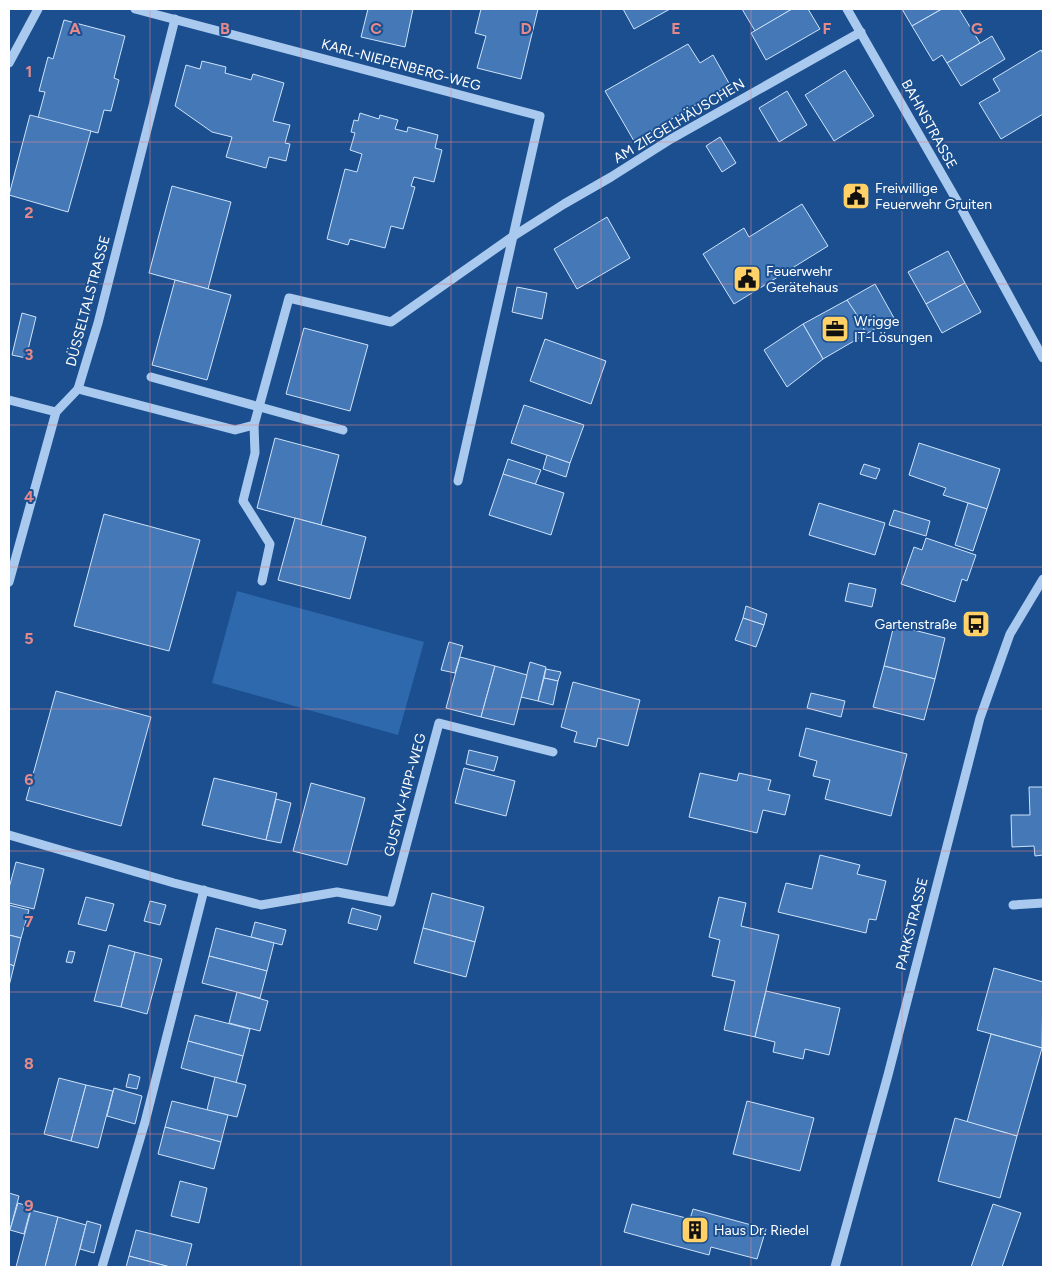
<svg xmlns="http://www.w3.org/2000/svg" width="1052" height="1276" viewBox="0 0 1052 1276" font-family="Figtree,sans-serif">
<rect width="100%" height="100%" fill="#1b4f8f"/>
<!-- green -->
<polygon fill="#2e69ad" points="237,591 424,642 398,735 212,683"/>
<!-- building -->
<g fill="#4478b7" stroke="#cfe3fa">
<polygon points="368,9 413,9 405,47 361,37"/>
<polygon points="481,9 538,9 521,79 477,68 486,36 475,33"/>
<polygon points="623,9 670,9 634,29"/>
<polygon points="742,9 792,9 755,31"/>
<polygon points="792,9 808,9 820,29 766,60 751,33"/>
<polygon points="902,9 939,9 940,10 912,26"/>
<polygon points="942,9 959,9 980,43 947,63 942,55 933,61 912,26"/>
<polygon points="64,20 125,36 114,78 119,80 111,111 104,110 98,133 38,118 45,92 39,91 48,57 53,59"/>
<polygon points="992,36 1005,59 961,86 947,63"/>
<polygon points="688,44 700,63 713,55 730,85 634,141 605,91"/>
<polygon points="1041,50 1043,54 1043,114 1001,139 979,103 1000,91 993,79"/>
<polygon points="202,61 226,67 225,73 251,80 253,74 284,83 273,121 290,125 285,143 290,144 286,161 269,157 266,168 226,157 232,137 212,132 175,106 186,65 200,69"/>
<polygon points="845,70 874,116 834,141 805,95"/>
<polygon points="787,91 807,125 779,142 759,108"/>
<polygon points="360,113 379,119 380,115 398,120 395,129 407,132 408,127 438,135 435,148 442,150 434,182 414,177 411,186 415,187 403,229 391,226 385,248 350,239 348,245 327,239 345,169 357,172 362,154 350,150 355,133 351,132 354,120 358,121"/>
<polygon points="30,115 91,131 68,212 9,195"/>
<polygon points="720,137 736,163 722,172 706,146"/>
<polygon points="172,186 231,202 208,289 149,273"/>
<polygon points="802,204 828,246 734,304 703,254 744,228 749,237"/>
<polygon points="607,217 630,258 577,289 554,249"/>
<polygon points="948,251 965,283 926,304 908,272"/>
<polygon points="175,280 231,295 207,380 152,365"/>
<polygon points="965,283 981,312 942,333 926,304"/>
<polygon points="875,284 894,318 866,334 847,300"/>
<polygon points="517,287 547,293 542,319 512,312"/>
<polygon points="847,300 859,318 866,334 823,359 803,324"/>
<polygon points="22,313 36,317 26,358 12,355"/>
<polygon points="803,324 823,359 787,387 764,350"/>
<polygon points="304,328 368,345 350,411 286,394"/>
<polygon points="545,339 606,361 591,404 530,381"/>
<polygon points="524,405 584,425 570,463 511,443"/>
<polygon points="275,438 339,455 321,525 257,508"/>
<polygon points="919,443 1000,469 987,509 943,495 946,488 909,475"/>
<polygon points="547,455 570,463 566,477 543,469"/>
<polygon points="508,459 541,470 535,485 503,474"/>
<polygon points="864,464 880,469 876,479 860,474"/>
<polygon points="503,474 564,493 551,535 489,515"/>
<polygon points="819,503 885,523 875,555 809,535"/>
<polygon points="968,503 987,509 973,551 955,545"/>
<polygon points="894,510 930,521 926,536 889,525"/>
<polygon points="104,514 200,540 169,651 74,626"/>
<polygon points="295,518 366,537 350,599 278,580"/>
<polygon points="926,538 976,555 967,581 962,579 955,602 901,584 914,547 922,550"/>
<polygon points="849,583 876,589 872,607 845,601"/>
<polygon points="746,606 767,614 764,625 743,618"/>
<polygon points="743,618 764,625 756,647 735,640"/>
<polygon points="894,625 945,638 935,679 884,666"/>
<polygon points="449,642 463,646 455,673 441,670"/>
<polygon points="460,657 495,666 481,717 446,708"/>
<polygon points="530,662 546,667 538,701 521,697"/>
<polygon points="495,666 527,675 514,725 481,717"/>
<polygon points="884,666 935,679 924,720 873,707"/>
<polygon points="546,669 561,672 558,681 544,678"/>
<polygon points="544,678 558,681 553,705 538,701"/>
<polygon points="573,682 640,700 628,746 598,738 596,747 574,742 577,732 561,727"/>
<polygon points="56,691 151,717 121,826 26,800"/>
<polygon points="811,693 845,701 841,717 807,708"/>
<polygon points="806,728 907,754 891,816 825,799 830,780 813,776 817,761 799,756"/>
<polygon points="469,750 498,757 494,771 466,764"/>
<polygon points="464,768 515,781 506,816 455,803"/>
<polygon points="700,773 737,781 739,773 771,780 768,790 790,795 785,815 763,810 757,833 689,817"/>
<polygon points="214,778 277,793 266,840 202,825"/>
<polygon points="311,783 365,798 347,865 293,851"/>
<polygon points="1029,787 1043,787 1043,855 1035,856 1034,846 1012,847 1011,815 1030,815"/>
<polygon points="276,799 291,803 281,843 266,840"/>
<polygon points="820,855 860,865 857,874 886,881 876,920 869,919 866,933 778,912 786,883 812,889"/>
<polygon points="16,862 44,869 34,909 9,903 9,888"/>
<polygon points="432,893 484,907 475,942 423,928"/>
<polygon points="86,897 114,904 106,931 78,924"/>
<polygon points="719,897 746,903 741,926 779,935 755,1037 724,1030 735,981 712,976 720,940 709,937"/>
<polygon points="150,901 166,905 160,925 144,921"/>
<polygon points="9,905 29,910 21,938 9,935"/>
<polygon points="352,908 381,916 377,930 348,923"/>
<polygon points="255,922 286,930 282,945 251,937"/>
<polygon points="216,928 274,943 267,971 209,956"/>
<polygon points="423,928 475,942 466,977 414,963"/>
<polygon points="9,935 21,938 14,966 9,964"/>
<polygon points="109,945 135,952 121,1007 94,1001"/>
<polygon points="69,951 75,952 72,963 66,962"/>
<polygon points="135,952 162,959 147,1014 121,1007"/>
<polygon points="209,956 267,971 260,998 202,983"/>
<polygon points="9,964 14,966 9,986"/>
<polygon points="994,968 1043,982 1042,1048 977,1030"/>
<polygon points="766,991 840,1008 829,1055 805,1049 803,1059 773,1052 775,1042 755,1037"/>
<polygon points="237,992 268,1001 260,1031 229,1023"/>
<polygon points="195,1015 250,1029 243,1056 188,1041"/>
<polygon points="991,1034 1042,1048 1017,1136 967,1122"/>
<polygon points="188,1041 243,1056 236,1083 181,1068"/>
<polygon points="129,1074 140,1077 137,1089 126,1087"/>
<polygon points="215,1077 246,1085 237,1117 207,1110"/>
<polygon points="59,1078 86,1085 71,1141 44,1134"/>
<polygon points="86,1085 113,1091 98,1148 71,1141"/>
<polygon points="114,1088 142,1096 135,1124 107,1116"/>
<polygon points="172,1101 228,1115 221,1142 165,1127"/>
<polygon points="747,1101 814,1118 800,1171 733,1154"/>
<polygon points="955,1118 1017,1136 1000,1198 938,1181"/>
<polygon points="165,1127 221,1142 214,1169 158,1154"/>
<polygon points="180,1181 207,1188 199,1223 171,1216"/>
<polygon points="9,1193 19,1196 10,1230 9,1230"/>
<polygon points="18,1203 31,1207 24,1234 10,1230"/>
<polygon points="632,1204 690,1219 693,1209 766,1229 757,1259 711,1247 709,1255 624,1232"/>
<polygon points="993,1204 1021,1213 1002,1267 971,1267"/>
<polygon points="31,1210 58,1217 45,1267 16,1267"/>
<polygon points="58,1217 86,1225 75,1267 45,1267"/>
<polygon points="87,1221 101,1225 94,1253 80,1249"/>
<polygon points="136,1230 192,1244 186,1267 170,1267 129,1256"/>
<polygon points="129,1256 170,1267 126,1267"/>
</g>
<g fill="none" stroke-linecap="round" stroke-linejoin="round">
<!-- minor -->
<g stroke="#a9c9ee" stroke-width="9">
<polyline points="135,9 540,116 458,481"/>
<polyline points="847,9 960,206 1043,358"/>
<polyline points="9,63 38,9"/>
<polyline points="151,377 343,430"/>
<polyline points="78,389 235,430 254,425 289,298 391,322 512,237 564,204 611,177 671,139 861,32"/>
<polyline points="9,400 56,412"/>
<polyline points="254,425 255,453 243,501 270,544 262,581"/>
<polyline points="9,582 56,412 78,389 98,323 175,19"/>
<polyline points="9,835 174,883 261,905 337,892 391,902 439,723 553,752"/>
<polyline points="1013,905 1043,903"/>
<polyline points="102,1267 145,1122 204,890"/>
<polyline points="835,1267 888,1075 980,718 1010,634 1043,579"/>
</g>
</g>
<!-- grid -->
<path fill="none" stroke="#e88989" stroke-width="1" stroke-opacity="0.55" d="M150 9V1267M301 9V1267M451 9V1267M601 9V1267M751 9V1267M902 9V1267M9 142H1043M9 284H1043M9 425H1043M9 567H1043M9 709H1043M9 851H1043M9 992H1043M9 1134H1043"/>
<!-- icons -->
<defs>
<symbol id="civic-square" viewBox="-11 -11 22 22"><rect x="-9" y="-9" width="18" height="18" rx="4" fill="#ffd166" stroke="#1b4f8f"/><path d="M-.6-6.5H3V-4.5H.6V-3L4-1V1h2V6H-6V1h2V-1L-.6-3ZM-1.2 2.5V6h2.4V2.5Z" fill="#111"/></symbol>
<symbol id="office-square" viewBox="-11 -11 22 22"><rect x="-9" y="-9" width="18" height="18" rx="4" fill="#ffd166" stroke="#1b4f8f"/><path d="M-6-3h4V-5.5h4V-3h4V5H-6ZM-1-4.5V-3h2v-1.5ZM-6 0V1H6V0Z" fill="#111"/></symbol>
<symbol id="bus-square" viewBox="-11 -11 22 22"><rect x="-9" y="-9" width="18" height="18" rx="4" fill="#ffd166" stroke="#1b4f8f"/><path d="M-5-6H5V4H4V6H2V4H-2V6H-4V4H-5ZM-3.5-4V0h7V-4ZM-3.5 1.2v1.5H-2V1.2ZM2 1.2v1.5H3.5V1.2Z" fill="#111"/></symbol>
<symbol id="building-square" viewBox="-11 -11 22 22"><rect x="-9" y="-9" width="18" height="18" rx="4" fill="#ffd166" stroke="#1b4f8f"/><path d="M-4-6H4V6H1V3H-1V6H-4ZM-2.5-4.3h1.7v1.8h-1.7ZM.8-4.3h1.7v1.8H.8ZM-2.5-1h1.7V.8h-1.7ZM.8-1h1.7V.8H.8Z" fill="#111"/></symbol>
</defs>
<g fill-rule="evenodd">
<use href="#civic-square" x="840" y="180" width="32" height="32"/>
<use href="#civic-square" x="731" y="263" width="32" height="32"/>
<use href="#office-square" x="819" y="313" width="32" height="32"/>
<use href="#bus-square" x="960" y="608" width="32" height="32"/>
<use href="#building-square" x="679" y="1214" width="32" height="32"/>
</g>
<g text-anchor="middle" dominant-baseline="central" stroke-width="4" stroke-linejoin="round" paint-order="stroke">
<!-- street labels -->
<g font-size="14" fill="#fff" stroke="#1b4f8f">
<text transform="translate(401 65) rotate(15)">KARL-NIEPENBERG-WEG</text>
<text transform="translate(679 121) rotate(-31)">AM ZIEGELHÄUSCHEN</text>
<text transform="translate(929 124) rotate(61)">BAHNSTRASSE</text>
<text transform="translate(88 301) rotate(-75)">DÜSSELTALSTRASSE</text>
<text transform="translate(405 795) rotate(-75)">GUSTAV-KIPP-WEG</text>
<text transform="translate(912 924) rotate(-76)">PARKSTRASSE</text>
</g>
<!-- poi labels -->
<g font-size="14" fill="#fff" stroke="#1b4f8f" text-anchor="start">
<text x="875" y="188">Freiwillige<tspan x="875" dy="16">Feuerwehr Gruiten</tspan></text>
<text x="766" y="271">Feuerwehr<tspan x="766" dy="16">Gerätehaus</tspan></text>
<text x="854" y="321">Wrigge<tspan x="854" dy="16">IT-Lösungen</tspan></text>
<text x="957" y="624" text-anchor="end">Gartenstraße</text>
<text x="714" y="1230">Haus Dr. Riedel</text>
</g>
</g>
<g font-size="16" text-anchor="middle" font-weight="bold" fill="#e88989" stroke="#1b4f8f" stroke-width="4" stroke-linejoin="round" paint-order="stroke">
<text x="75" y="34">A</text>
<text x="225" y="34">B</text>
<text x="376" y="34">C</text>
<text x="526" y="34">D</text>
<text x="676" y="34">E</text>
<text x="827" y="34">F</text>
<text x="977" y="34">G</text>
<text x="29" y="77">1</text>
<text x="29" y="218">2</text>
<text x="29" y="360">3</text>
<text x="29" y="502">4</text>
<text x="29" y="644">5</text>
<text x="29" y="785">6</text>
<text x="29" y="927">7</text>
<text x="29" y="1069">8</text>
<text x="29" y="1211">9</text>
</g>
<!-- border -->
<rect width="1052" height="1276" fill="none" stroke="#ffffff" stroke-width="20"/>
</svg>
